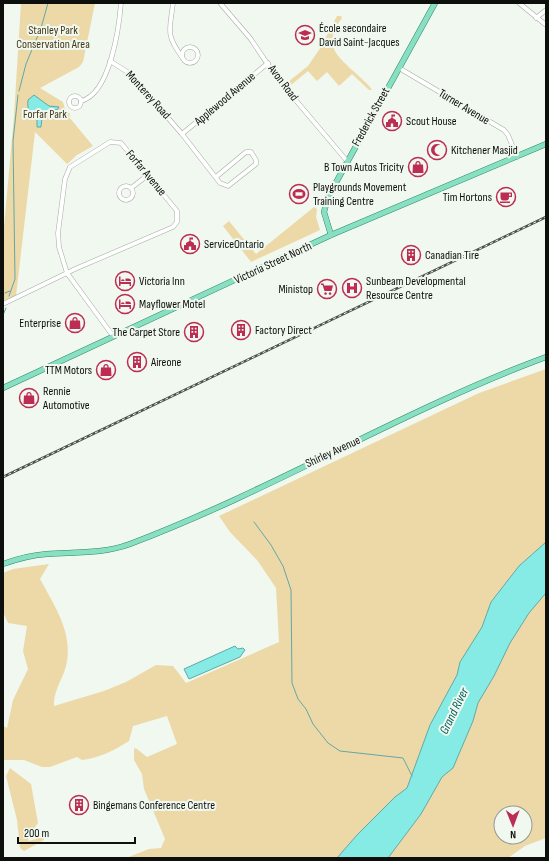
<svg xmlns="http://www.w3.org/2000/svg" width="549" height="861" viewBox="0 0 549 861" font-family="'Sofia Sans Condensed',sans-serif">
<rect width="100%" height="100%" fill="#f0f8ef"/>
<!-- green -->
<g fill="#edd9a7" fill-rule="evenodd">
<polygon points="21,3 95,3 83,62 79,67 40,88 63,102 65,109 70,114 69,117 93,146 77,155 67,164 35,132 16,296 3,301 3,238 14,116"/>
<path d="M337 16H341L342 18C319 47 341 59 362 79 365 82 370 86 372 90H369L352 74 339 86 327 72 317 81 308 71 291 85 288 82 308 66 325 41V39Z"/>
<polygon points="314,207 317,209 316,217 320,230 251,262 223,226 229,221 256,254"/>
<path d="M546 369V542L519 566 491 602 482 627 460 662 457 675 430 725 407 788 395 797 357 835 337 858H126L149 849 161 848 165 839 144 789 142 774 134 760V748L137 749 147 757 177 744 167 716 133 726 129 741C115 750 99 758 82 760L77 757 50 767H42L24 760H3V726L7 728 13 700 28 669 23 651 27 626 8 623 3 612V573L13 569 49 564 40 579C54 605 72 631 67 661 65 677 53 689 54 706L104 691 126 682 156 665 173 666 186 683 279 642 276 588 257 560 230 532 219 516 479 393Z"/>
<path d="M546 593V838L525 846 508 858H388L421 814 442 777 453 768 473 721 478 703 494 676 510 643 529 613ZM501 813H525V837H501Z"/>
<polygon points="10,768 31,784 38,823 30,834 28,841 44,837 44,840 24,851 20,848 17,820 6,776"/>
</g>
<!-- water -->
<g fill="#86eae5" stroke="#62a8a4">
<path d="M34 95 49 106 59 107 57 110 49 109 48 114 42 118 41 127H37V117C29 114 27 109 28 100Z"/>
<polygon points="546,542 546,593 529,613 510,643 494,676 478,703 473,721 453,768 442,777 421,814 388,858 337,858 357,835 395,797 407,788 430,725 457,675 460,662 482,627 491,602 519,566"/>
<polygon points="235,646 238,649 243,648 245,650 240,657 189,679 184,669"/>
</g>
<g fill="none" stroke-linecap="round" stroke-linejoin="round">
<!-- stream -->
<g stroke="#62a8a4" stroke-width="1">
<polyline points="19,91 26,64 41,28 48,3"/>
<polyline points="5,293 10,291"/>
<polyline points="9,296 15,279 13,141 18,95"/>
<polyline points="3,315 6,308"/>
<polyline points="254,522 271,545 283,566 291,590 292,683 298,699 306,709 313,724 328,743 340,751 403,758 412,776"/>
</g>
<defs>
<g id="minor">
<path d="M173 3C170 30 165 34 182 57"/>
<polyline points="220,3 250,38 277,78 347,161"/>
<polyline points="519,3 546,25"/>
<polyline points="536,18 546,10"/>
<circle cx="190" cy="55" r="8"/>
<polyline points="110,61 129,73 182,134 220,183 228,186 256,164 256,160 251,152 246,152 216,177"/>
<polyline points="399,68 504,130 508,135 517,157"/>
<circle cx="75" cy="102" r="6"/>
<path d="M81 101C110 94 119 28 121 3"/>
<polyline points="182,134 268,63"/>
<circle cx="126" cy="193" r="7"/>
<polyline points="131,188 148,175"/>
<polyline points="3,304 67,273 75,269 173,227 177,222 177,211 121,143 110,142 70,167 65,179 58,233 59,247 67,273 113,336"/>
</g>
<g id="major">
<polyline points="331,235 324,212 328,197 435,3"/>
<polyline points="3,388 331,235 546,144"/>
<path d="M3 564C17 559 32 555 47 554 75 552 103 554 130 544 273 490 403 410 546 357"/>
</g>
</defs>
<!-- minor casing -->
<use href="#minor" stroke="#a4aba3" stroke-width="5"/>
<!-- major casing -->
<use href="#major" stroke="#2a8968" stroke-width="6"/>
<!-- minor -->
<use href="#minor" stroke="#fff" stroke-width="4"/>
<!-- major -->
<use href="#major" stroke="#89dfc2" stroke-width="5"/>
<defs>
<polyline id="rail" points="3,477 546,217"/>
</defs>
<!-- rail casing -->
<use href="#rail" stroke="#4d514c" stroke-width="2.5"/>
<!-- rail -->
<use href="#rail" stroke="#f0f8ef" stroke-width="1" stroke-dasharray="3" stroke-linecap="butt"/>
</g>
<!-- icons -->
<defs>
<symbol id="school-ring" viewBox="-11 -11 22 22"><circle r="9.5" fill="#f0f8ef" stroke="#bc2c53" stroke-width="1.5"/><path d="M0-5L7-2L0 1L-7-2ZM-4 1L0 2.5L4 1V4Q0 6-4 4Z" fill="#bc2c53"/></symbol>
<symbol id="civic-ring" viewBox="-11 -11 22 22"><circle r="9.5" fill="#f0f8ef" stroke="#bc2c53" stroke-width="1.5"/><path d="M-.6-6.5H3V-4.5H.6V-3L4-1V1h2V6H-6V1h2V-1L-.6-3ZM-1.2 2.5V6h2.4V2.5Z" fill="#bc2c53"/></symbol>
<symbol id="mosque-ring" viewBox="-11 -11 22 22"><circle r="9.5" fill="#f0f8ef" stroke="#bc2c53" stroke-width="1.5"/><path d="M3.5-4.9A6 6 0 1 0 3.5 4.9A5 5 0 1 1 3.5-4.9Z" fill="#bc2c53"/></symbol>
<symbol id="shop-ring" viewBox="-11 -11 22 22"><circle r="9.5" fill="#f0f8ef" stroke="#bc2c53" stroke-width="1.5"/><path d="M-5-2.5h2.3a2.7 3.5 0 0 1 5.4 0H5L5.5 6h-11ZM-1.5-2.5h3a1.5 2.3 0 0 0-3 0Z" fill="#bc2c53"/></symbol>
<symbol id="stadium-ring" viewBox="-11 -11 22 22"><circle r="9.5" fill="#f0f8ef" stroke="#bc2c53" stroke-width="1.5"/><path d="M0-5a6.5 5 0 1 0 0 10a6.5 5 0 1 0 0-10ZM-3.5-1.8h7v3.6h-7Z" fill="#bc2c53"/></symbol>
<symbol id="cafe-ring" viewBox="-11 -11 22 22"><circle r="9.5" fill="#f0f8ef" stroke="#bc2c53" stroke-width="1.5"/><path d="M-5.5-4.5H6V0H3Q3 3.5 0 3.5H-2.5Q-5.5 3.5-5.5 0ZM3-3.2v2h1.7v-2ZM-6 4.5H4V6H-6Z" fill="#bc2c53"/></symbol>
<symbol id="building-ring" viewBox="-11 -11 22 22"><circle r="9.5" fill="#f0f8ef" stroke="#bc2c53" stroke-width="1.5"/><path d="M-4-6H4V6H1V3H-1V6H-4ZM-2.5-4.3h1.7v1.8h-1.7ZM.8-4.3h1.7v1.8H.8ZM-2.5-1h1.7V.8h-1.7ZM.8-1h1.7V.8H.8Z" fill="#bc2c53"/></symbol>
<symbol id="hotel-ring" viewBox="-11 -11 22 22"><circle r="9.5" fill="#f0f8ef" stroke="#bc2c53" stroke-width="1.5"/><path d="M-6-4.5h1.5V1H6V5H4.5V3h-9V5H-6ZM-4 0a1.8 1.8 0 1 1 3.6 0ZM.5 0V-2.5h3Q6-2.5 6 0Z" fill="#bc2c53"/></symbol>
<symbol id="hospital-ring" viewBox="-11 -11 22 22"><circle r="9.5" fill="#f0f8ef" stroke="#bc2c53" stroke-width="1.5"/><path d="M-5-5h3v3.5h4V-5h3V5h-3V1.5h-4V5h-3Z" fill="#bc2c53"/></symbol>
<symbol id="supermarket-ring" viewBox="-11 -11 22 22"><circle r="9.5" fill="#f0f8ef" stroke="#bc2c53" stroke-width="1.5"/><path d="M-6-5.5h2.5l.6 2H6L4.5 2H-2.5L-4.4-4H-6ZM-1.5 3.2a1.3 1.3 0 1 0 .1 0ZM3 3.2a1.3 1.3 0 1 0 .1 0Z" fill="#bc2c53"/></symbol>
</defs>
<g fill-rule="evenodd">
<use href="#school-ring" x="294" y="24" width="22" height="22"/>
<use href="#civic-ring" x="381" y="110" width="22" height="22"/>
<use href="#mosque-ring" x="426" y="139" width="22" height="22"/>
<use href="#shop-ring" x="407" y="156" width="22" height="22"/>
<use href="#stadium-ring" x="288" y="183" width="22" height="22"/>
<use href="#cafe-ring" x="495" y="186" width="22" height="22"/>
<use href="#civic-ring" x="179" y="233" width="22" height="22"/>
<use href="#building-ring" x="400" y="244" width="22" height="22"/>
<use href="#hotel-ring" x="114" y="270" width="22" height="22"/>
<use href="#hospital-ring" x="341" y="277" width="22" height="22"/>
<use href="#supermarket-ring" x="316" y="278" width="22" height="22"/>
<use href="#hotel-ring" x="114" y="293" width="22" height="22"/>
<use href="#shop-ring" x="64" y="312" width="22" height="22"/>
<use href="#building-ring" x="230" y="319" width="22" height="22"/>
<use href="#building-ring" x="183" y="321" width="22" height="22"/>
<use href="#building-ring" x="126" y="351" width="22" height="22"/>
<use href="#shop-ring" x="95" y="359" width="22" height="22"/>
<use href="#shop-ring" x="18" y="387" width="22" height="22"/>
<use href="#building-ring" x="68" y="794" width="22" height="22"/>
</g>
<g text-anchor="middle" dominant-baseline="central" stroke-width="4" stroke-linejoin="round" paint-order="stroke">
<!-- poi labels -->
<g font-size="12" fill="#0d0f0c" stroke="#f0f8ef" text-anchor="start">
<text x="319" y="28">École secondaire<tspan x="319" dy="14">David Saint-Jacques</tspan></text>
<text x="406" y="121">Scout House</text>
<text x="451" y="150">Kitchener Masjid</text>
<text x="404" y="167" text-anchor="end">B Town Autos Tricity</text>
<text x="313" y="187">Playgrounds Movement<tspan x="313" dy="14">Training Centre</tspan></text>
<text x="492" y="197" text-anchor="end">Tim Hortons</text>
<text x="204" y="244">ServiceOntario</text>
<text x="425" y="255">Canadian Tire</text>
<text x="139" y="281">Victoria Inn</text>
<text x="366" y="281">Sunbeam Developmental<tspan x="366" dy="14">Resource Centre</tspan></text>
<text x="313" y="289" text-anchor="end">Ministop</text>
<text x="139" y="304">Mayflower Motel</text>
<text x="61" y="323" text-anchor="end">Enterprise</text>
<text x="255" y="330">Factory Direct</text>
<text x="180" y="332" text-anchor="end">The Carpet Store</text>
<text x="151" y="362">Aireone</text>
<text x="92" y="370" text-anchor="end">TTM Motors</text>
<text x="43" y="391">Rennie<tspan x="43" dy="14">Automotive</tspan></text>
<text x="93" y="805">Bingemans Conference Centre</text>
</g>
<!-- park labels -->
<g font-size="12" fill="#433718" stroke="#f0f8ef">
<text x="53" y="30">Stanley Park<tspan x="53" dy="14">Conservation Area</tspan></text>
<text x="45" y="114">Forfar Park</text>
</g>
<!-- street labels -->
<g font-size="12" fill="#0d0f0c" stroke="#f0f8ef">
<text transform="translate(283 83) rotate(53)">Avon Road</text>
<text transform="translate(148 95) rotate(48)">Monterey Road</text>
<text transform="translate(225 99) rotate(-40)">Applewood Avenue</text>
<text transform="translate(464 107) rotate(31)">Turner Avenue</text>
<text transform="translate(371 117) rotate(-61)">Frederick Street</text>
<text transform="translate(146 173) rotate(50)">Forfar Avenue</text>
<text transform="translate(273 263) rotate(-25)">Victoria Street North</text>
<text transform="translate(333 452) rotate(-25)">Shirley Avenue</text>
</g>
<!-- water labels -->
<g font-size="13" font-style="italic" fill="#025f5c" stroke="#f0f8ef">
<text transform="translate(454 711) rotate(-64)">Grand River</text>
</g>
</g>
<!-- border -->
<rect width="549" height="861" fill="none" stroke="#0d0f0c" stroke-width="8"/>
<!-- north arrow -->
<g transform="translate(513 825) rotate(179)"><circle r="19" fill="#f0f8ef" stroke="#959b94"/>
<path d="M0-3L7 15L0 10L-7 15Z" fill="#bc2c53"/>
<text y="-6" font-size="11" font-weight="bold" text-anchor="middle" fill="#0d0f0c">N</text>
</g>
<!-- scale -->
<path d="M18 837v6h117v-6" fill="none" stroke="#0d0f0c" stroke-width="2"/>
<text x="24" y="837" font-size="12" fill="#0d0f0c" stroke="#f0f8ef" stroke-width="3" paint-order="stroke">200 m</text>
</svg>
